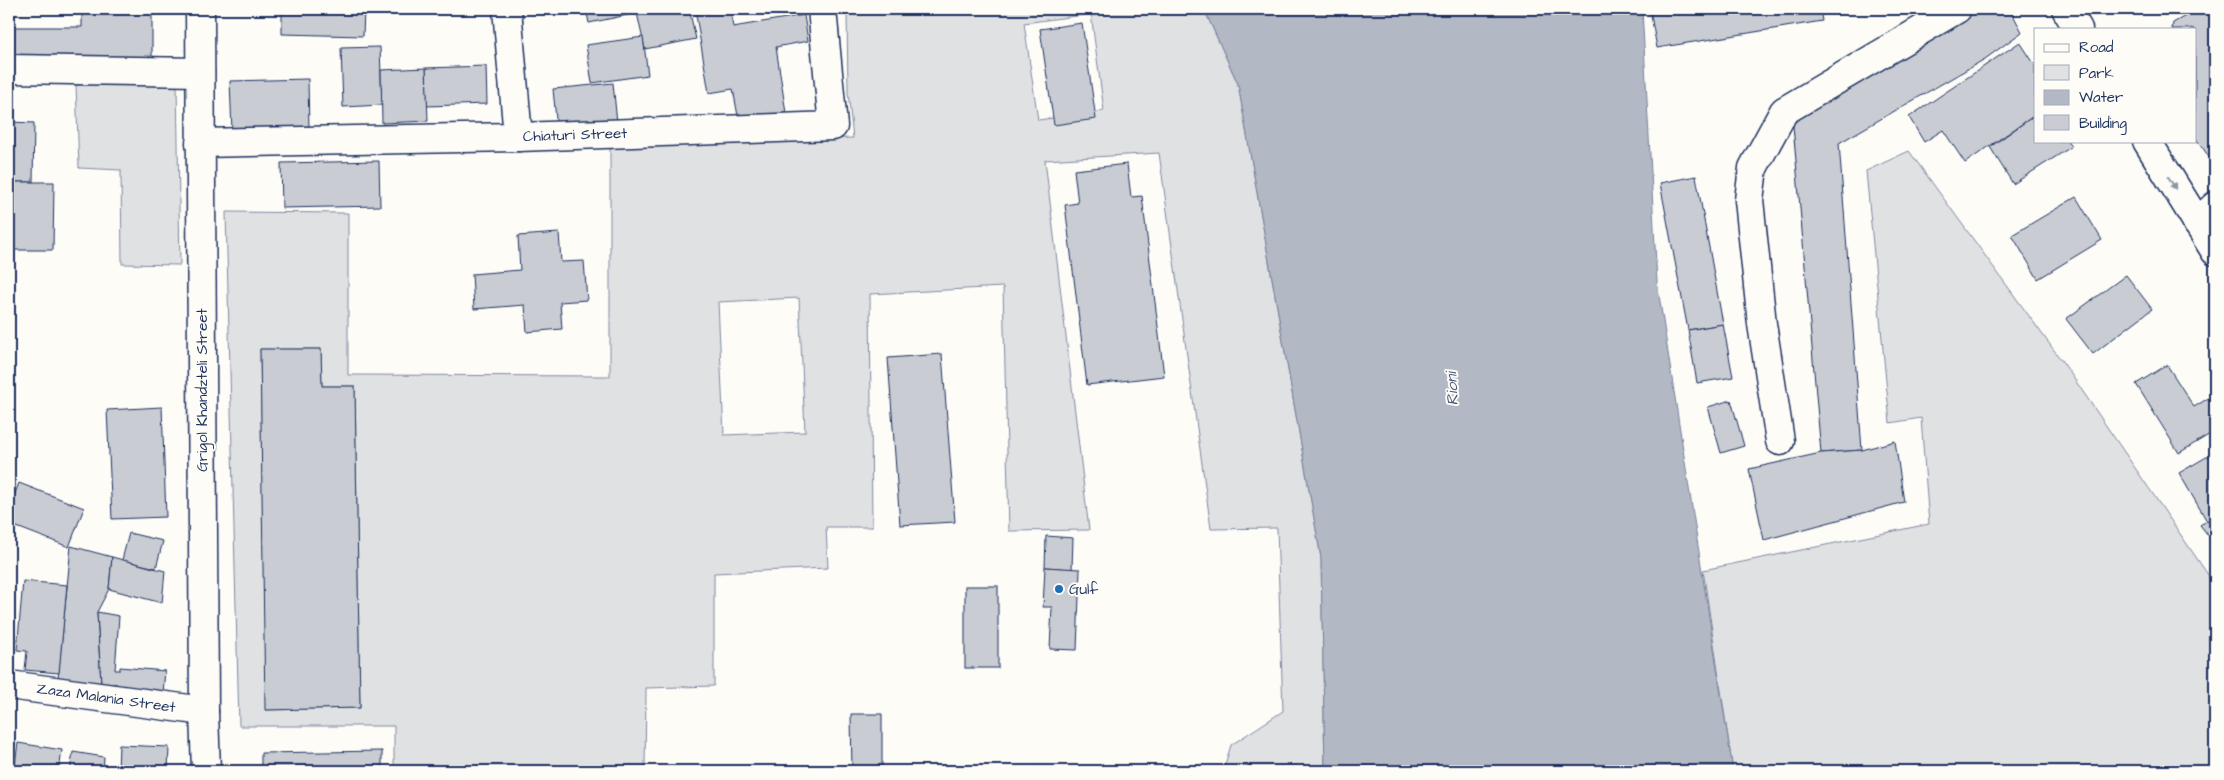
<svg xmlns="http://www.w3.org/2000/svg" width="2224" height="780" viewBox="0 0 2224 780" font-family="'Architects Daughter',sans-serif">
<rect width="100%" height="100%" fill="#fdfcf7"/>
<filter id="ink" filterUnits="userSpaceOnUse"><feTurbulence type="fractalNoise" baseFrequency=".02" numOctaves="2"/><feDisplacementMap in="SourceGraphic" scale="10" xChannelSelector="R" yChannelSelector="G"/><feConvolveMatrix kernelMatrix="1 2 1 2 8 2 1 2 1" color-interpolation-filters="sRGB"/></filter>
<g filter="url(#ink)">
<!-- green -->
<g fill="#e0e1e3" stroke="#7e88a0" fill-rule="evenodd">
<path d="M865 9H1204L1238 84 1321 558 1325 771H1223L1231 745 1283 711 1277 528 1211 529 1159 153 1045 160 1089 530 1009 531 1003 287 870 294 872 527H826L828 568 714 573V686L646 688 645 771H394V726H239L226 212 348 213V375L610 376V144L853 138 848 92 847 11ZM1091 14 1104 111 1038 120 1024 23ZM799 298 805 432 724 435 718 302ZM260 349H321L322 386H355L360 708 266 710Z"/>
<polygon points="177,83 180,265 122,264 121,170 79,168 76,85"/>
<polygon points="1909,151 2064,364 2215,585 2215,771 1733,771 1703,570 1929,524 1921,418 1890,423 1866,171"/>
</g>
<!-- water -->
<polygon fill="#b3b8c5" stroke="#76819c" points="1204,9 1642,9 1657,282 1733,771 1325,771 1321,558 1238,84"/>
<!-- building -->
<g fill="#c9ccd3" stroke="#1b2f5e">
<polygon points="82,9 152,9 152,67 9,67 9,27 82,27"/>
<polygon points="282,9 364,9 363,36 282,34"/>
<polygon points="586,9 657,9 589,23"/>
<polygon points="657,9 689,9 696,39 645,49 637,13"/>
<polygon points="695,9 730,9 733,27 804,15 808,41 776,47 786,113 738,116 733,89 709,93"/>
<polygon points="1656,9 1820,9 1822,21 1657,48 1650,10"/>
<polygon points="1968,9 2010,9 2022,32 1985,59 1839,143 1862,450 1821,453 1792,114"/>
<polygon points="2198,9 2215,9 2214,164 2195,137 2195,29 2172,29 2173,23"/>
<polygon points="1082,23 1096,119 1054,125 1040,29"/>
<polygon points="643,37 648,75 592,83 586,45"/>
<polygon points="2020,42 2035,65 2035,115 1965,163 1943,130 1924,142 1909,117"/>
<polygon points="380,47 382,105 343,107 341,48"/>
<polygon points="486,66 487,104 427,106 426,68"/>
<polygon points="426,68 428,121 382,123 381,70"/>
<polygon points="308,79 309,130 232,132 230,81"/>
<polygon points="613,83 617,123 557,129 553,89"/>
<polygon points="2035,115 2035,141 2068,141 2071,147 2013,184 1990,147"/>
<polygon points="9,122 34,123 33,182 9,182"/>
<polygon points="379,161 380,206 282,208 281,163"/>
<polygon points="1127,164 1131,197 1142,196 1164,376 1087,385 1065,205 1078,203 1074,170"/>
<polygon points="1696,176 1723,324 1688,330 1660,183"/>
<polygon points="9,182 54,182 53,250 9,250"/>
<polygon points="2076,197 2102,240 2038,279 2012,235"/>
<polygon points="559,233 561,262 584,261 587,300 560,302 562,329 527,332 525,305 474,309 472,274 520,270 518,236"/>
<polygon points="2126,275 2152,309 2093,354 2066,319"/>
<polygon points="1723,324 1733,377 1697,383 1688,330"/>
<polygon points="260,349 321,349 322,386 355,386 360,708 265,710"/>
<polygon points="942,354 955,522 900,525 888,358"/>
<polygon points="2167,365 2194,407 2215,394 2215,431 2179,453 2136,384"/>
<polygon points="1731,400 1744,446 1721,453 1708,407"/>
<polygon points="162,407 166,517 112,519 107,410"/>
<polygon points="1895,441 1904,502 1764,540 1749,469 1821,453 1862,450"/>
<polygon points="2215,452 2215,516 2207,521 2179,473"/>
<polygon points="19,483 84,508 69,547 9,524 9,509"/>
<polygon points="2215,516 2215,544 2200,525"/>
<polygon points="129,533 163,541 156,568 122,560"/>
<polygon points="1046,536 1073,538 1072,569 1045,567"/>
<polygon points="71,546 112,557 109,589 97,612 101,683 58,679"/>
<polygon points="112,557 165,571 162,603 109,589"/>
<polygon points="1045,567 1080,569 1077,650 1050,649 1052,607 1043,607"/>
<polygon points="23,581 67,585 59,673 25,670 27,651 17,650"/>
<rect x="965" y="586" width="33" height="82"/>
<polygon points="97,612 119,616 115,670 120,670 120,667 165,671 163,693 117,689 117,684 101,683"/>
<polygon points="851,714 882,714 882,771 852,771"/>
<polygon points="18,743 62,750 59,771 14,771"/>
<polygon points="119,745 169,747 168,771 118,771"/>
<polygon points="382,751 382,771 261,771 261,753"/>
<polygon points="73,752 104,757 103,771 70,771"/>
<polygon points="1048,767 1048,771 1012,771 1012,769"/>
</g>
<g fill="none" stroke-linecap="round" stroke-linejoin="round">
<defs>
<g id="minor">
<polyline points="200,9 204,711 206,771"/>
<polyline points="507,9 518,137"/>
<polyline points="9,69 200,72"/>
<polyline points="200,143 518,137 833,126 822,9"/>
<polyline points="2197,223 2215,206"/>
<polyline points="1780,441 1762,324 1749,200 1753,168 1784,111 1957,9"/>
<polyline points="9,685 204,711"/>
</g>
<g id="major">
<polyline points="2066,9 2078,29"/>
<polyline points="2147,141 2215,251"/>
</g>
</defs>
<!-- minor casing -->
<use href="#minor" stroke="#1b2f5e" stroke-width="31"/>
<!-- major casing -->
<use href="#major" stroke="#1b2f5e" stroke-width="31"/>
<!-- minor -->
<use href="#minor" stroke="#fdfcf7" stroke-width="28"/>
<!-- major -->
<use href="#major" stroke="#fdfcf7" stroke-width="28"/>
</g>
<!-- one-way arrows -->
<defs><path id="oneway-solid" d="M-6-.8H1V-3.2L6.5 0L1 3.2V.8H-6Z" transform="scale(1.25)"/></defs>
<use fill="#8c96aa" href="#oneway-solid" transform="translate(2172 183) rotate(59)"/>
</g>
<!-- markers -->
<circle fill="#1f6fb2" stroke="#fdfcf7" stroke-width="2" cx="1059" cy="589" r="5"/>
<g text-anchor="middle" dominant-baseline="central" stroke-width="4" stroke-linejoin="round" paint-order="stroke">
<!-- street labels -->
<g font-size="15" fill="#1b2f5e" stroke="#fdfcf7">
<text transform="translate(575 135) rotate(-2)">Chiaturi Street</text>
<text transform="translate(202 390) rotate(-90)">Grigol Khandzteli Street</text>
<text transform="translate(106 698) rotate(8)">Zaza Malania Street</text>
</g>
<!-- poi labels -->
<g font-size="15" fill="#1b2f5e" stroke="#fdfcf7" text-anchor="start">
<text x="1069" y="589">Gulf</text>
</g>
<!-- water labels -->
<g font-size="16" font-style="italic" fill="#49587d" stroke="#fdfcf7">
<text transform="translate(1452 389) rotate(-93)">Rioni</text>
</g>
</g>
<!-- margin -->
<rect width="2224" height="780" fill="none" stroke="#fdfcf7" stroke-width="30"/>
<rect x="15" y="15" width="2194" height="750" fill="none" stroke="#1b2f5e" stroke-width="2" filter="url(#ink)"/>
<!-- legend -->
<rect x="2034" y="28" width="162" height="115" fill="#fdfcf7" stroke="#a3aaba"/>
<rect x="2044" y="44" width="25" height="8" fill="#fdfcf7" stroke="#a3aaba"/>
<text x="2079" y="52" font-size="15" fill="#1b2f5e">Road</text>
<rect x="2044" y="65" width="25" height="15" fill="#e0e1e3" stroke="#a3aaba"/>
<text x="2079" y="78" font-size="15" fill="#1b2f5e">Park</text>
<rect x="2044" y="90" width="25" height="15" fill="#b3b8c5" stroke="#a3aaba"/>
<text x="2079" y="102" font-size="15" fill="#1b2f5e">Water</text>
<rect x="2044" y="115" width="25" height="15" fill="#c9ccd3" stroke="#a3aaba"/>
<text x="2079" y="128" font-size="15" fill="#1b2f5e">Building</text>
</svg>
